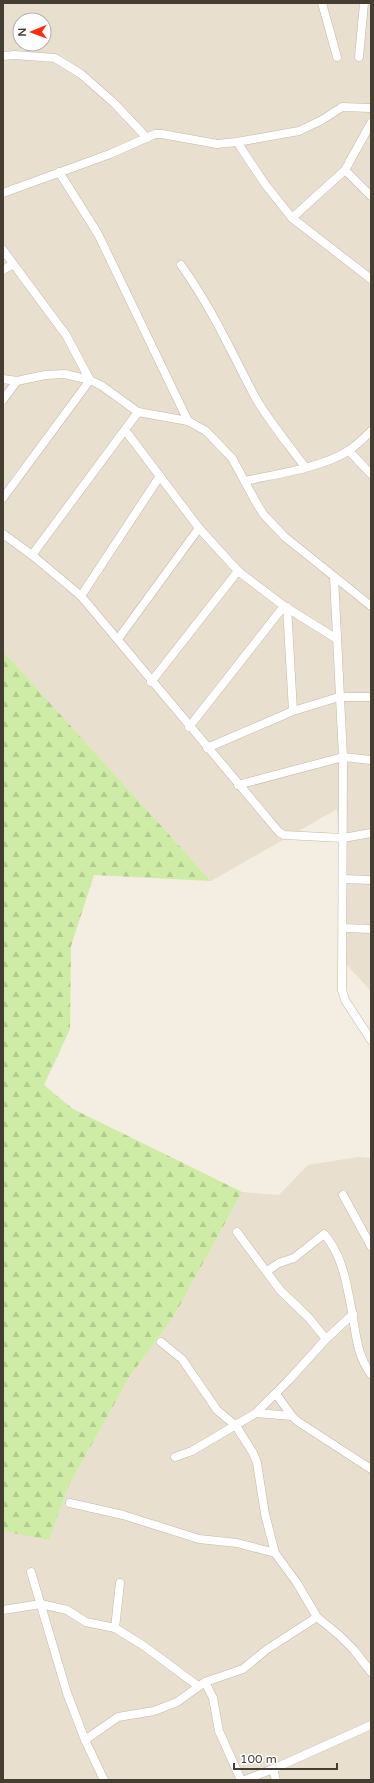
<svg xmlns="http://www.w3.org/2000/svg" width="374" height="1783" viewBox="0 0 374 1783" font-family="'Varela Round',sans-serif">
<defs>
<pattern id="forest-firs" width="22" height="20" patternUnits="userSpaceOnUse"><rect width="22" height="20" fill="#cfeca6"/><path d="M5 1l3.5 6h-7zM16 11l3.5 6h-7z" fill="#b3cb8f"/></pattern>
</defs>
<rect width="100%" height="100%" fill="#f3ede2"/>
<!-- residential -->
<g fill="#e8dfcf" fill-rule="evenodd">
<path d="M3 3H371V991L345 963 337 809 211 881 3 651ZM20 20H44V44H20Z"/>
<polygon points="358,1157 371,1158 371,1780 3,1780 3,1531 49,1539 69,1485 130,1376 174,1316 242,1192 279,1195 308,1165"/>
</g>
<!-- forest -->
<polygon fill="url(#forest-firs)" points="3,651 211,881 94,875 71,946 70,1029 44,1085 73,1109 242,1192 174,1316 130,1376 69,1485 49,1540 3,1531"/>
<g fill="none" stroke-linecap="round" stroke-linejoin="round">
<defs>
<g id="street">
<polyline points="322,3 337,57"/>
<polyline points="3,56 14,55 55,58 81,74 114,103 147,138"/>
<polyline points="359,57 364,3"/>
<polyline points="237,142 265,184 292,218 371,279"/>
<polyline points="345,170 371,196"/>
<polyline points="59,172 98,234 188,421"/>
<polyline points="3,193 110,154 155,134 162,134 217,144 237,142 299,131 322,120 342,107 371,108"/>
<polyline points="292,218 345,170 371,123"/>
<polyline points="3,250 66,335 90,380 3,498"/>
<path d="M181 265C210 305 231 351 254 395 268 420 288 444 305 467"/>
<polyline points="3,270 13,264"/>
<polyline points="3,379 17,381 45,375 65,374 90,380 102,386 138,412 188,421 206,431 232,458 257,504 264,515 285,537 371,606"/>
<polyline points="3,400 17,381"/>
<polyline points="125,430 199,528 238,571 284,606 337,639"/>
<polyline points="349,451 371,474"/>
<path d="M245 481C276 474 321 468 348 451 356 446 364 438 371 431"/>
<polyline points="3,534 32,555 81,596 279,832 284,835 343,838 371,833"/>
<polyline points="32,555 138,412"/>
<polyline points="334,577 343,757 342,990 345,1000 371,1040"/>
<polyline points="81,596 160,476"/>
<polyline points="118,639 199,528"/>
<polyline points="151,682 238,571"/>
<polyline points="293,711 339,697 371,697"/>
<polyline points="189,727 284,606"/>
<polyline points="207,748 293,711 287,607"/>
<polyline points="238,785 343,757 371,760"/>
<polyline points="343,879 371,880"/>
<polyline points="343,928 371,929"/>
<polyline points="343,1195 371,1246"/>
<polyline points="237,1232 280,1290 309,1318 326,1339"/>
<path d="M267 1271 279 1263 294 1258 324 1234C343 1255 347 1286 352 1312 356 1334 357 1356 371 1374"/>
<polyline points="161,1342 182,1359 217,1410 236,1426 253,1453 257,1463 265,1514 275,1553 297,1583 317,1617 339,1635 354,1650 371,1672"/>
<polyline points="276,1394 292,1416"/>
<polyline points="256,1413 292,1416 297,1421 371,1469"/>
<polyline points="175,1457 192,1451 256,1413 288,1381 326,1339 353,1314"/>
<polyline points="70,1503 123,1515 199,1539 237,1543 275,1553"/>
<polyline points="31,1572 67,1693 85,1740 104,1780"/>
<polyline points="3,1610 41,1604 67,1610 86,1622 115,1628 144,1646 198,1686"/>
<polyline points="115,1628 120,1583"/>
<polyline points="205,1682 213,1698 219,1731 241,1780"/>
<polyline points="85,1740 118,1717 154,1711 177,1702 205,1682 243,1669 266,1650 317,1617"/>
<polyline points="273,1769 276,1780"/>
<polyline points="245,1780 273,1769 371,1725"/>
</g>
</defs>
<!-- street casing -->
<use href="#street" stroke="#c2b8a7" stroke-width="9"/>
<!-- street -->
<use href="#street" stroke="#fff" stroke-width="8"/>
</g>
<!-- border -->
<rect width="374" height="1783" fill="none" stroke="#453d32" stroke-width="8"/>
<!-- north arrow -->
<g transform="translate(32 32) rotate(269)"><circle r="19" fill="#ffffff" stroke="#b5b1ad"/>
<path d="M0-3L7 15L0 10L-7 15Z" fill="#ff290d"/>
<text y="-6" font-size="11" font-weight="bold" text-anchor="middle" fill="#453d32">N</text>
</g>
<!-- scale -->
<path d="M234 1763v6h103v-6" fill="none" stroke="#453d32" stroke-width="2"/>
<text x="240" y="1763" font-size="12" fill="#453d32" stroke="#ffffff" stroke-width="3" paint-order="stroke">100 m</text>
</svg>
